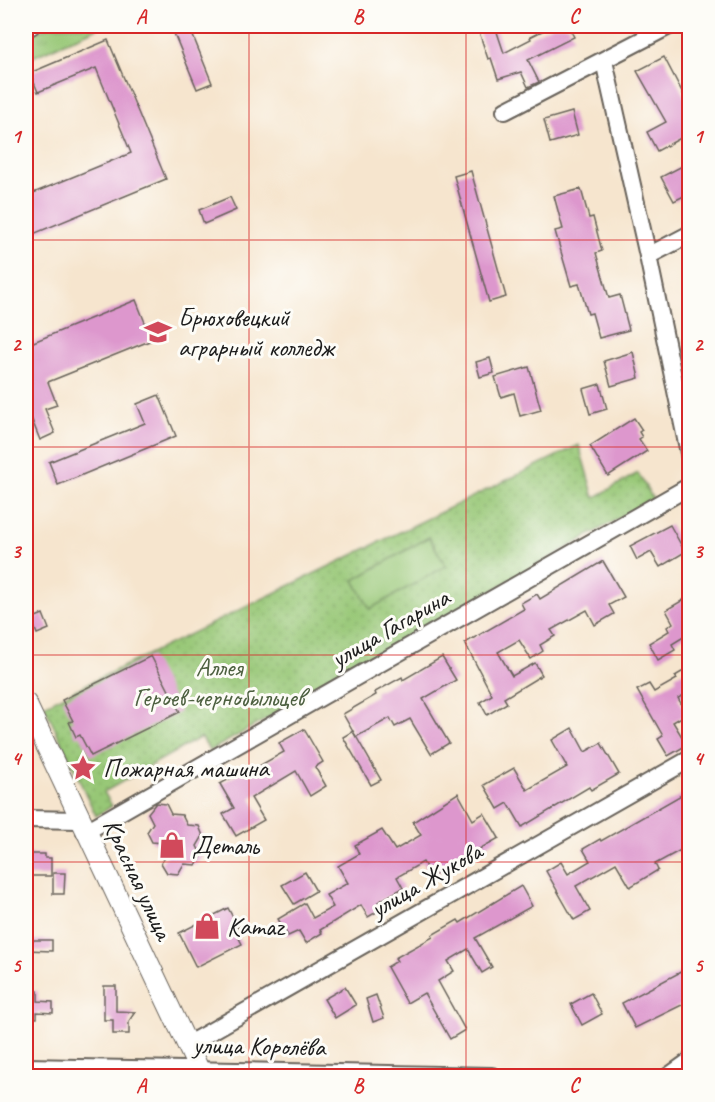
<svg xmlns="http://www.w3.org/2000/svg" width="715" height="1102" viewBox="0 0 715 1102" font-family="Caveat,sans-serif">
<defs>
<pattern id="grass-tufts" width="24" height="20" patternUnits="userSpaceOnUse" patternTransform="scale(1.5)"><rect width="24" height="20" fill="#97c776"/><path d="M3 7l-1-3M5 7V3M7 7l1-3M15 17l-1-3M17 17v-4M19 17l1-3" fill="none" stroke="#82aa66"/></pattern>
<pattern id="park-dots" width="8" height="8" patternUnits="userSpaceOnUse" patternTransform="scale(1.5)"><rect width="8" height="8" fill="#97c776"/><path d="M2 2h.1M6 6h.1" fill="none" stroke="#82aa66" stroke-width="1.8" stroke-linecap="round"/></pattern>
</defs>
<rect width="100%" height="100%" fill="#fdfcf7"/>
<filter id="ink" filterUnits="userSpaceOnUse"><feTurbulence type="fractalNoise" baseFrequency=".0167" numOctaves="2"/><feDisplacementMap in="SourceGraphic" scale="12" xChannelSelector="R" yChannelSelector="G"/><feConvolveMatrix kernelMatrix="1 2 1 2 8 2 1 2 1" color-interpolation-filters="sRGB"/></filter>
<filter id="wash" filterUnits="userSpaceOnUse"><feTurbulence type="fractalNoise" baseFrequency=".008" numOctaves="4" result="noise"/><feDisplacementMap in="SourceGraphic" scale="24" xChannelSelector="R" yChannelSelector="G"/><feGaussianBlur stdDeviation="1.35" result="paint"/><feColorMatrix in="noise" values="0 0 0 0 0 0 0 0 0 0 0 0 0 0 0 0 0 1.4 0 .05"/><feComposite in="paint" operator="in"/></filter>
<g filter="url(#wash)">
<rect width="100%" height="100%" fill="#f6e5ce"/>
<!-- grass -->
<polygon fill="url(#grass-tufts)" stroke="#5a7249" stroke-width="1.5" points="51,26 102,26 26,60 26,36"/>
<!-- park -->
<polygon fill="url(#park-dots)" stroke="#5a7249" stroke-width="1.5" points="579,445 594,498 638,473 653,499 210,751 201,737 104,792 112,806 96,816 44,705"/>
<!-- garden -->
<polygon fill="#97c776" stroke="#5a7249" stroke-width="1.5" points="429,537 446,566 370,609 354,580"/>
<g id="blocks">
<!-- building -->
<g fill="#dd97cd">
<polygon points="171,26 189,26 212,83 197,89"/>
<polygon points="477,26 495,26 504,53 531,39 530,37 552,26 568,26 574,37 528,60 539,82 528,87 521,72 498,79 491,58 488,59"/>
<polygon points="108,40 166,179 26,237 26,196 131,153 96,68 38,92 30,73"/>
<polygon points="664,57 690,107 690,133 657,151 647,132 666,122 637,71"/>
<polygon points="572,112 578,135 550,143 544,120"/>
<polygon points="690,162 690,193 674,201 661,177"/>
<polygon points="471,171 506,297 489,302 454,176"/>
<polygon points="581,189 589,218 593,217 602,251 596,253 609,298 620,295 629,330 599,338 592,313 588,314 579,284 571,286 555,231 563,229 554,196"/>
<polygon points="230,197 236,210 204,224 199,210"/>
<polygon points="136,300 152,340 48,382 57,405 45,409 55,433 40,440 26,405 26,345"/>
<polygon points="633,352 639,378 611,386 604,361"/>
<polygon points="490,358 494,373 480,377 476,362"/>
<polygon points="529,367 541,410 520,416 514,393 501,397 495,377"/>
<polygon points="600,384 607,409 590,414 583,389"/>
<polygon points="159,395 176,436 58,485 49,462 145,423 137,404"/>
<polygon points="634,418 642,430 639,432 642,437 639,439 647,451 608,476 590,446"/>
<polygon points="670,525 685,552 660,567 651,552 637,560 630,546"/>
<polygon points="603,561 624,597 609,605 614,614 595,625 587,610 551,630 555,636 540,645 543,651 531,659 519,640 498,652 512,676 535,663 542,675 504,698 507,703 487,715 480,702 492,695 465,643 524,609 521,603 537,594 540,599"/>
<polygon points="690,596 690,633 672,644 675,650 658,660 649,643 669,631 667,627 673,623 666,610"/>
<polygon points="43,614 49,629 37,634 31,619"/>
<polygon points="151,656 180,712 91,756 80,735 76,737 69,722 73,721 62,700"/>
<polygon points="442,657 456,680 423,699 449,743 431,754 410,719 395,727 390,718 356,737 343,714 376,695 375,692 402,677 403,680"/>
<polygon points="690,667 690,700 686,694 678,698 687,714 673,722 687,745 668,756 658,739 663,736 637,690 649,684 654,692 677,679 675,676"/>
<polygon points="572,728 585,752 601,743 619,774 591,790 589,787 522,827 508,803 498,809 484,785 514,768 527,790 567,767 552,740"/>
<polygon points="304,729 323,762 315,767 326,786 310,796 296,771 251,798 264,820 236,836 223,814 234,808 220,784 242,772 243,775 284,752 279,743"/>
<polygon points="353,731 381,780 371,785 343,737"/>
<polygon points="690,790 690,845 655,864 658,870 630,887 616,863 576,886 590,911 574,920 546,871 561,862 568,874 590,861 583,849 600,839 601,841"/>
<polygon points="458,793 473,820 484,813 499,838 431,876 423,862 397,877 403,888 378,902 382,909 368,917 361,905 320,930 322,933 306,943 299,931 288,936 278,919 305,903 313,918 333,907 326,895 348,883 338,866 359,854 355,845 382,830 395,850 421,835 413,822"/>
<polygon points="156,803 166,804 171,814 182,815 187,825 199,826 203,836 197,846 202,856 196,865 184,864 178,874 167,873 161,863 175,844 152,842 147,832 153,823 148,813"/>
<polygon points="26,854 45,854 45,858 51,858 51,876 26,876"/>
<polygon points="305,872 316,891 294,904 282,885"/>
<polygon points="53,873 65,873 64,894 53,894"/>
<polygon points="521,886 532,906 475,938 492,967 482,973 468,949 448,961 454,971 438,981 465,1030 450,1039 424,993 407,1003 387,967 397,961 395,958 433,937 432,935 458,920 460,923"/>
<polygon points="228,908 238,927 234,929 242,944 196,967 179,933"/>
<polygon points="26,940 52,940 52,951 26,950"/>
<polygon points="690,967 690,1001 635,1028 622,1003"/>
<polygon points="104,986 116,986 116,1011 135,1012 129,1021 129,1034 113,1034 113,1020 104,1020"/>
<polygon points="345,987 356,1005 335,1018 324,999"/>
<polygon points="26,991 38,991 38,1001 53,1002 53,1013 37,1012 37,1018 26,1018"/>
<polygon points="591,993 602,1014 582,1025 571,1004"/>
<polygon points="376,995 384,1018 373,1022 366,999"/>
</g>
</g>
</g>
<g filter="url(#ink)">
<use href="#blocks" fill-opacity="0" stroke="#68625a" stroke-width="1.5"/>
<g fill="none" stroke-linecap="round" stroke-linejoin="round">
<defs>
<g id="minor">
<polyline points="26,28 31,26"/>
<polyline points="604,61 648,256 690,458"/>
<polyline points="505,111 669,26"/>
<polyline points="648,256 690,234"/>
<polyline points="26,819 80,820"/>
<polyline points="85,832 690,486"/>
<polyline points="187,1045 690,759"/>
<polyline points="26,1067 492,1076"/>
<polyline points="669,1076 690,1061"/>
</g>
<polyline id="tertiary" points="26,703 202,1076"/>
</defs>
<!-- minor casing -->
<use href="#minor" stroke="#68625a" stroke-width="20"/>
<!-- tertiary casing -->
<use href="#tertiary" stroke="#68625a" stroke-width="22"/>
<!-- minor -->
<use href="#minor" stroke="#fff" stroke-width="16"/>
<!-- tertiary -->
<use href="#tertiary" stroke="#fff" stroke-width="20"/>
</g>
</g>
<!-- grid -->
<path fill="none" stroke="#d62828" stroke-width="1.5" stroke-opacity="0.55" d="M249 26V1076M466 26V1076M26 240H690M26 447H690M26 655H690M26 862H690"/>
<!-- icons -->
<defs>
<symbol id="university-bare" viewBox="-9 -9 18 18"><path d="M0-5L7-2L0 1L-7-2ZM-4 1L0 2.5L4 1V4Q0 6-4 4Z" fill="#d1495b" stroke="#fdfcf7" stroke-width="2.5" paint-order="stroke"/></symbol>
<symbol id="sight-bare" viewBox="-9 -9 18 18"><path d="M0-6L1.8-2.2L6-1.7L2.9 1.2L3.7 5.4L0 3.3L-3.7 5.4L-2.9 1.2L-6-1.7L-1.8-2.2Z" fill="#d1495b" stroke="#fdfcf7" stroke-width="2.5" paint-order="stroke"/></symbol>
<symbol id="shop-bare" viewBox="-9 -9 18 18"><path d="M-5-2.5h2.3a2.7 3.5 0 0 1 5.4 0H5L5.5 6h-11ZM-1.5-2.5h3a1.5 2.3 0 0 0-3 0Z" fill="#d1495b" stroke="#fdfcf7" stroke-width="2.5" paint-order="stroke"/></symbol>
</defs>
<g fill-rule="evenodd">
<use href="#university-bare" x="139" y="313" width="38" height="38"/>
<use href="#sight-bare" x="64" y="749" width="38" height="38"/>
<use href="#shop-bare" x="153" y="826" width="38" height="38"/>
<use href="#shop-bare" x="188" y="907" width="38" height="38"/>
</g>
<g text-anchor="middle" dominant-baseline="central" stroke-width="6" stroke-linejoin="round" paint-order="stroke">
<!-- poi labels -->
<g font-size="26" fill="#1c1c1c" stroke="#fdfcf7" text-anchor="start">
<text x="178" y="317">Брюховецкий<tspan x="178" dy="30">аграрный колледж</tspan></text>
<text x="103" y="768">Пожарная машина</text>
<text x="192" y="845">Деталь</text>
<text x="227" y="926">Kamaz</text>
</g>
<!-- street labels -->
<g font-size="26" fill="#1c1c1c" stroke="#fdfcf7">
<text transform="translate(390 628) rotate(-30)">улица Гагарина</text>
<text transform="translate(138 879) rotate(65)">Красная улица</text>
<text transform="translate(426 880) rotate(-30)">улица Жукова</text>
<text transform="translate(259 1046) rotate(1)">улица Королёва</text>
</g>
<!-- park labels -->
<g font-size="26" fill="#4d6040" stroke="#fdfcf7">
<text x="219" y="667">Аллея<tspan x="219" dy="30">Героев-чернобыльцев</tspan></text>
</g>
</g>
<!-- margin -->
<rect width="715" height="1102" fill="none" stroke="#fdfcf7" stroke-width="66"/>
<rect x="33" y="33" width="649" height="1036" fill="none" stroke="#d62828" stroke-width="2"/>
<g font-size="20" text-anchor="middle" font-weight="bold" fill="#d62828">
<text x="141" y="23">A</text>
<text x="358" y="23">B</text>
<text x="574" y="23">C</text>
<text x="16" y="143">1</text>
<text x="698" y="143">1</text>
<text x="16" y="351">2</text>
<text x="698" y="351">2</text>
<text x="16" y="558">3</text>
<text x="698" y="558">3</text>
<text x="16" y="765">4</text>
<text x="698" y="765">4</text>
<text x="16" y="972">5</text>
<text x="698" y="972">5</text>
<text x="141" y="1092">A</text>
<text x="358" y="1092">B</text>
<text x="574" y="1092">C</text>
</g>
</svg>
